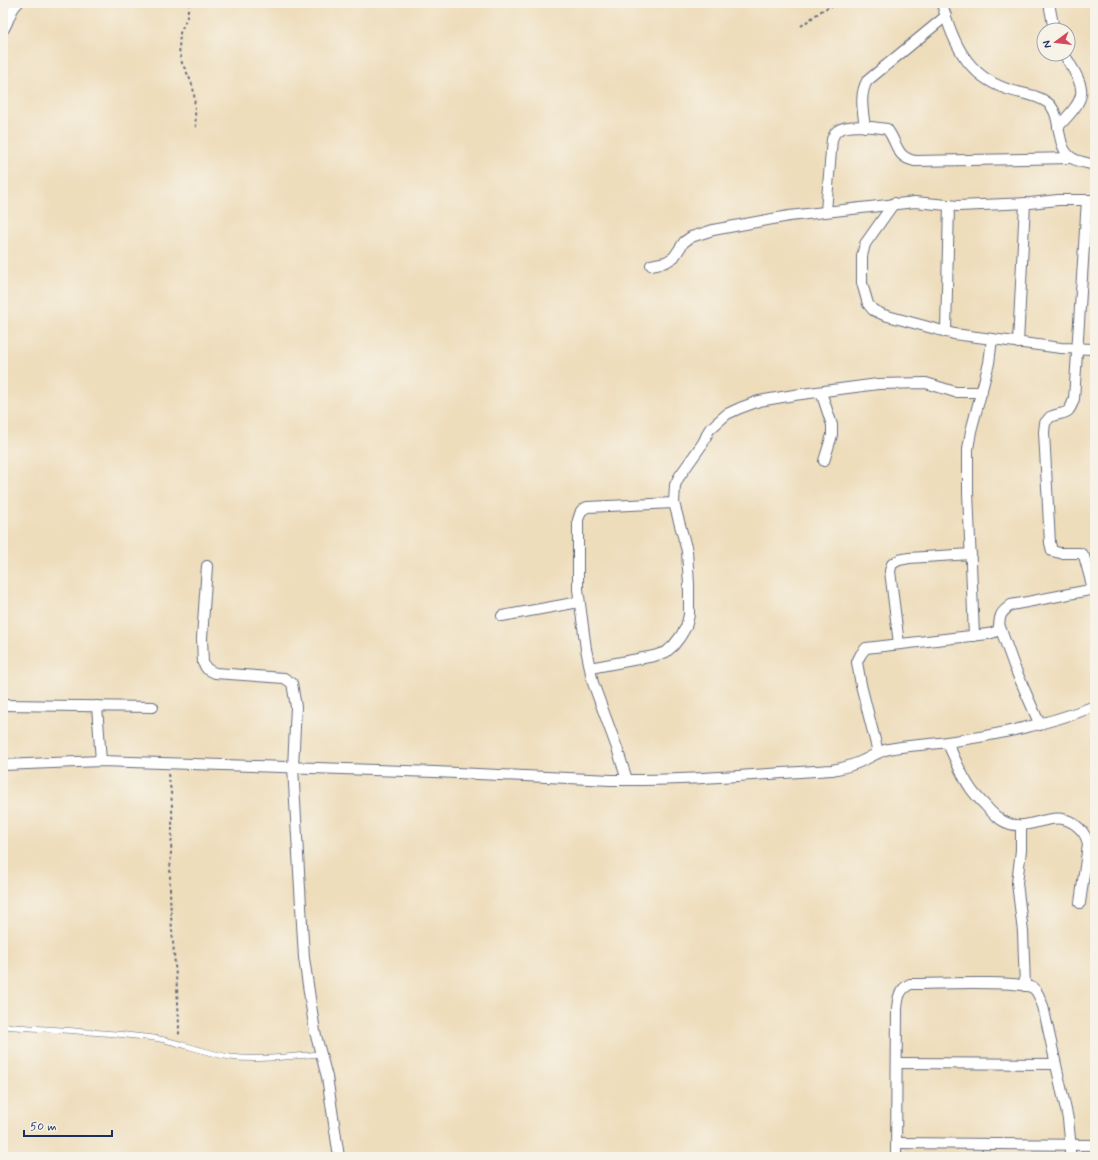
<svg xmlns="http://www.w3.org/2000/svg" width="1098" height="1160" viewBox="0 0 1098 1160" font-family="Mynerve,sans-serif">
<rect width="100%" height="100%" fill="#f7f3e8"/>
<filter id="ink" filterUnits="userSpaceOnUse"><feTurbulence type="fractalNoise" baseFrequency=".025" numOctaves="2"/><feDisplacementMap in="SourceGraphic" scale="8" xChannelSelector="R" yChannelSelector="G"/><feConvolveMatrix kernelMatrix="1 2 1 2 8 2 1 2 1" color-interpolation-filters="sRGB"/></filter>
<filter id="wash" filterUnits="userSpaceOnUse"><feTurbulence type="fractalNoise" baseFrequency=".012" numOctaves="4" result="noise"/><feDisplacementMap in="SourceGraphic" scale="16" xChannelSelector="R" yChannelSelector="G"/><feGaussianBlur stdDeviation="0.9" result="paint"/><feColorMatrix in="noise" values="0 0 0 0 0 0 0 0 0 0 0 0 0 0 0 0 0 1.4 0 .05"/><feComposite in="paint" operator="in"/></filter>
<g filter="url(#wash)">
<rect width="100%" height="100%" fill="#edb"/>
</g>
<g filter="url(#ink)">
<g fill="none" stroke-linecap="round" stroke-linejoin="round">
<defs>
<path id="lane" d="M3 1026C53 1030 104 1032 154 1038 180 1042 204 1053 230 1057 260 1061 291 1056 321 1054"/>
<g id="street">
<path d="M942 3C952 41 967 76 1007 89 1020 94 1037 94 1048 103 1063 115 1054 146 1072 158 1078 162 1088 163 1095 165"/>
<polyline points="1049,3 1054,30"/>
<path d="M3 30C9 22 10 9 18 3"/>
<path d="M865 127C863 112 859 95 867 81L946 16"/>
<path d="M1058 127C1089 94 1087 92 1064 54"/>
<path d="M1087 200 1074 399C1068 417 1065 411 1050 417L1045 423 1044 432 1050 543 1052 551 1060 553H1080L1084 556 1093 589"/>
<polyline points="894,203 865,244 862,256 862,283 868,304 873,310 884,315 954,334 1061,348 1095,349"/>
<path d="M826 211 832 139C834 136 834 133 837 131 846 123 875 127 887 129 898 143 895 157 915 161L1072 158"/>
<polyline points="651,265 666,262 674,257 684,242 691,237 713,230 789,216 915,202 958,206 1030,203 1058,200 1095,200"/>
<polyline points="946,332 949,205"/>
<polyline points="1018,343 1025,203"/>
<polyline points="821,392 832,425 832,435 824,461"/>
<polyline points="207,566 202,638 203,663 207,669 215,673 284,678 292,683 296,707 293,767 304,958 315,1032 327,1077 339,1157"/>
<polyline points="502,616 579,602"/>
<polyline points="1000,627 1014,666 1040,725"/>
<polyline points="974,636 968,492 968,449 971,431 989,363 992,339"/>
<polyline points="899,644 890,571 892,564 899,560 909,558 971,554"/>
<polyline points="590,668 654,656 666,652 673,646 680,637 686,627 689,615 689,585 687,551 674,503 675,485 679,477 703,443 709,430 719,421 727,414 740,408 759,401 794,395 878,384 926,383 955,392 982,392"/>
<polyline points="3,705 153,707"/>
<polyline points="97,706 101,761"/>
<path d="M947 742C955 758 961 775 971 789 975 795 980 800 985 805 990 811 996 817 1003 821 1029 836 1054 804 1078 827 1084 832 1087 837 1088 845L1080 903"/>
<path d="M878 752 861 685 857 662 861 654 866 648 988 634C1001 631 998 630 1000 618 1001 612 1006 609 1011 605L1095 589"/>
<path d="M3 765 101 761 435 772 611 780C685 781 759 774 832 770 843 768 854 765 864 760 873 756 879 751 889 749 908 745 927 745 947 742 997 735 1047 725 1095 706"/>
<polyline points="627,780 617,748 593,683 586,649 578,589 578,520 581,511 587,507 674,503"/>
<polyline points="1021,826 1021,850 1017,883 1023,932 1025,986"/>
<polyline points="897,1063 1055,1064"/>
<polyline points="897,1143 1095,1145"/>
<path d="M896 1157 897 1009C898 997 899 990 910 984 930 984 1020 980 1033 988 1039 992 1040 1000 1043 1006L1068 1119 1070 1139V1157"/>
</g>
</defs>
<!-- lane casing -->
<use href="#lane" stroke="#656c7f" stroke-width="6"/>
<!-- street casing -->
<use href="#street" stroke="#656c7f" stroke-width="12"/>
<!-- path -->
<g stroke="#656c7f" stroke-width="2" stroke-dasharray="3 3" stroke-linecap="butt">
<polyline points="189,3 187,17 180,33 179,49 182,63 191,81 194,92 196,129"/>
<polyline points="801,26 824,9 841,3"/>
<path d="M168 774C176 809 170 847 170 883 170 934 179 984 179 1035"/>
</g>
<!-- lane -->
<use href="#lane" stroke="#fff" stroke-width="5"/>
<!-- street -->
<use href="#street" stroke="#fff" stroke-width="10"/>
</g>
</g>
<!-- margin -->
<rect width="1098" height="1160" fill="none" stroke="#f7f3e8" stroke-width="16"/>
<!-- north arrow -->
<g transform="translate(1056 42) rotate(255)"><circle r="19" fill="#f7f3e8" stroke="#9fa5b1"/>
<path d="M0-3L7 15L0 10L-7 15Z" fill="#d1495b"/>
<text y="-6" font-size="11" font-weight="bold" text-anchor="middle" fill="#1b2f5e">N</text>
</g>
<!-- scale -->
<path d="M24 1130v6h88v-6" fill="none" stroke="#1b2f5e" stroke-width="2"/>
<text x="30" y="1130" font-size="12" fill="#1b2f5e" stroke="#f7f3e8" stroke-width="3" paint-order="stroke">50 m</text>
</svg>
